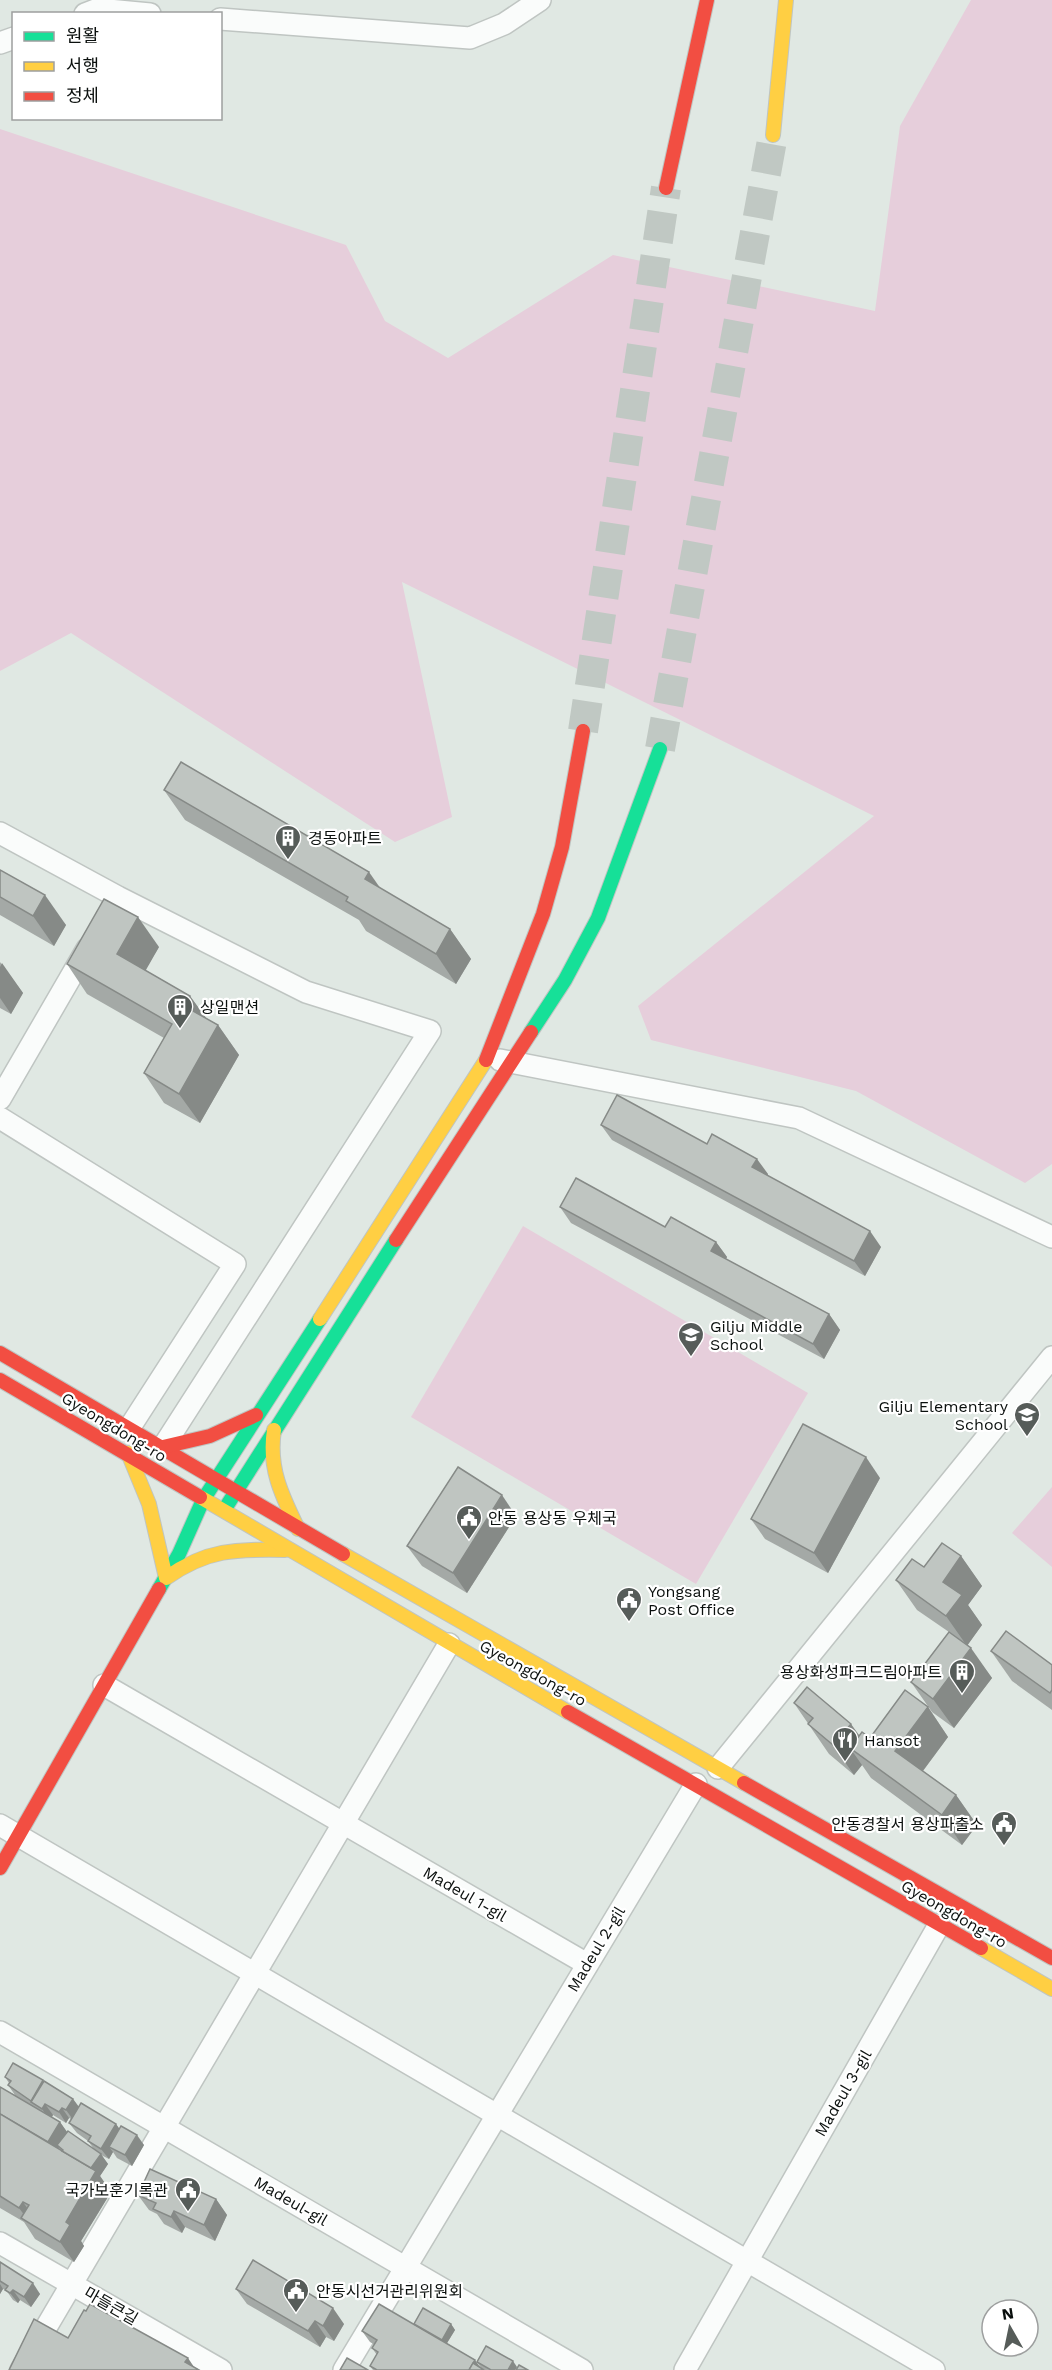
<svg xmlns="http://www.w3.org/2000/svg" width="1052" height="2370" viewBox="0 0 1052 2370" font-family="'Work Sans','Noto Sans KR',sans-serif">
<rect width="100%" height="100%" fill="#e0e8e3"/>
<!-- green -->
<g fill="#e6cedb">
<polygon points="971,0 1052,0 1052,1164 1025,1183 856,1091 651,1040 638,1006 874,816 402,582 452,817 395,842 71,633 0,671 0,129 346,245 385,321 448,358 613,255 875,311 900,126"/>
<polygon points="523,1226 808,1393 696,1584 411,1417"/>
<polygon points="1052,1487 1052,1567 1012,1533"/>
</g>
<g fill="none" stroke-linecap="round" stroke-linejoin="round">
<!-- secondary-tunnel -->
<g stroke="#c0c8c3" stroke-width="30" stroke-dasharray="30 15" stroke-linecap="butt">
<polyline points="583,731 666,188"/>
<polyline points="660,749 773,135"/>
</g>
<defs>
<g id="street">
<polyline points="85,14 98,9 150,14"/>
<polyline points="220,19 470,38 504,24 540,0"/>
<polyline points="0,43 14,38"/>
<polyline points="0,833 118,897 306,992 430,1031 163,1447"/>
<polyline points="500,1060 799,1118 1052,1237"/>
<polyline points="0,1099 87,949"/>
<polyline points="0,1118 235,1264 130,1427"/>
<polyline points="104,1685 587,1964"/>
<polyline points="718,1768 1052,1357"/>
<polyline points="0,1825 934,2370"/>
<polyline points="0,2032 582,2370"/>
<polyline points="0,2243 221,2370"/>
<polyline points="21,2370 449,1644"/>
<polyline points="344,2370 696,1784"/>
<polyline points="685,2370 939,1925"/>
</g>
<g id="fast">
<polyline points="531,1032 565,980 598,918 660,749"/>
<polyline points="226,1507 396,1240"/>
<polyline points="159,1589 179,1554 203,1500 320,1319"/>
</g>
<g id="slow">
<polyline points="773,135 786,0"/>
<polyline points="320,1319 486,1060"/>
<path d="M274 1430C268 1468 282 1496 298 1529"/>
<path d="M128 1453 149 1504 166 1578C207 1549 236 1549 285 1550"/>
<polyline points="200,1497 568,1712"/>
<polyline points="343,1554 744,1783"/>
<polyline points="981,1948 1052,1989"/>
</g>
<g id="jam">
<polyline points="666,188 707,0"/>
<polyline points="486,1060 543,914 562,847 583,731"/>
<polyline points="396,1240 531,1032"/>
<polyline points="0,1353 343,1554"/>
<polyline points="0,1380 200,1497"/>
<polyline points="163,1447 210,1436 256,1415"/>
<polyline points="568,1712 981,1948"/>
<polyline points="744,1783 1052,1958"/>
<polyline points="0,1868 159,1589"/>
</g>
</defs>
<!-- street casing -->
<use href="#street" stroke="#bfc5c2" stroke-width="24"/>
<!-- fast casing -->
<use href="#fast" stroke="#bfc5c2" stroke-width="16"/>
<!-- slow casing -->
<use href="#slow" stroke="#bfc5c2" stroke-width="16"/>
<!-- jam casing -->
<use href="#jam" stroke="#bfc5c2" stroke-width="16"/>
<!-- street -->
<use href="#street" stroke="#fafcfb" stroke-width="21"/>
<!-- fast -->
<use href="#fast" stroke="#16e098" stroke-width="14"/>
<!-- slow -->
<use href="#slow" stroke="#ffcf43" stroke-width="14"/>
<!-- jam -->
<use href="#jam" stroke="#f24e42" stroke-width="14"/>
</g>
<!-- wall -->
<g fill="#a4a9a6" fill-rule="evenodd">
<polygon points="164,790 450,929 471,959 456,984 366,931 359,920 185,820"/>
<polygon points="0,870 66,925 54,946 0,915"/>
<polygon points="159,947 145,970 190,996 206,1018 218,1025 239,1055 200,1123 164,1103 144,1073 164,1038 87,994 67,964"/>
<polygon points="0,962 23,993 11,1014 0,1008"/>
<polygon points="601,1125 707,1144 768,1174 768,1176 881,1247 865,1276 612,1140"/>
<polygon points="560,1207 716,1242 727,1257 726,1259 829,1314 840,1330 824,1359 571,1223"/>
<polygon points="880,1478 828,1573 765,1539 751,1519"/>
<polygon points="516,1516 467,1593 422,1566 407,1546"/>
<polygon points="961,1556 982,1586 968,1605 982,1625 967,1645 992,1678 954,1728 932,1712 911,1682 949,1632 917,1610 896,1580 924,1567"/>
<polygon points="991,1651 1052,1665 1052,1710 1012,1681"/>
<polygon points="794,1703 859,1735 870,1738 928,1707 948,1737 923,1771 956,1795 977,1825 962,1845 871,1778 862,1765 854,1775 829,1754"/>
<path d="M5 2077 43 2080 44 2081 73 2099 79 2107 116 2124 119 2129 144 2145 132 2166 117 2158 113 2152 109 2159 101 2155 108 2164 100 2176 111 2192 81 2241 84 2246 74 2262 35 2239 24 2222 0 2208V2087L15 2095 8 2085 9 2083ZM53 2115 66 2123 69 2118 71 2119 69 2123 77 2133 88 2141 94 2149 67 2132 60 2122 52 2117Z"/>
<polygon points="138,2195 216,2199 227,2215 215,2241 185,2227 182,2233 164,2224 157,2214 149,2210"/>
<polygon points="0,2262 40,2294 31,2307 20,2300 18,2303 13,2300 6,2290 3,2289 0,2294"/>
<polygon points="236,2289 344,2324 334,2341 326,2337 320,2347 247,2304"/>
<polygon points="414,2324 451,2324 455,2330 447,2343 484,2370 373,2370 370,2366 377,2355 372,2348 375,2345 370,2342 362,2331"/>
<polygon points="477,2362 517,2367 515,2370 485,2370 481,2368"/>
</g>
<!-- shaded-wall -->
<g fill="#868a87">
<polygon points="369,872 390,902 365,879"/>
<polygon points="45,895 66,925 54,946 33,916"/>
<polygon points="138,917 159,947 138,984 117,954"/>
<polygon points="450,929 471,959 456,984 436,954"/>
<polygon points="2,963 23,993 11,1014 0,998 0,967"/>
<polygon points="190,996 211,1025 184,1006"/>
<polygon points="218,1025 239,1055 200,1123 179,1094"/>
<polygon points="757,1159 768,1174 763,1183 752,1167"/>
<polygon points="870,1231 881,1247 865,1276 854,1261"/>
<polygon points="716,1242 727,1257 722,1266 711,1251"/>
<polygon points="829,1314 840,1330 824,1359 813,1344"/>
<polygon points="866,1457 880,1478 828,1573 814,1553"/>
<polygon points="502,1495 516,1516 467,1593 453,1573"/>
<polygon points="961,1556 982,1586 968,1605 982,1625 967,1646 946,1616 943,1582"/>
<polygon points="971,1648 992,1678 954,1728 933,1699"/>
<polygon points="928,1707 948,1737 916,1780 895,1751"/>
<polygon points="851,1724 872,1753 850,1748 862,1765 854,1775 833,1745"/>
<polygon points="956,1795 977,1825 962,1845 942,1815"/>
<polygon points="43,2080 50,2090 31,2102 31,2101"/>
<polygon points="73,2099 81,2110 74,2121 66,2110"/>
<polygon points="45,2104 53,2115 50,2120 42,2109"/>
<polygon points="62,2108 69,2118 66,2123 59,2112"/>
<polygon points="60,2122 67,2132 57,2145 59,2147 55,2154 47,2143"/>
<polygon points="116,2124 124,2135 109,2147 113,2152 109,2159 101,2149"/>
<polygon points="137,2135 144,2145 132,2166 125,2155"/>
<polygon points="101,2154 108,2164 100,2176 111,2192 81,2241 84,2246 74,2262 60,2242 66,2222 88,2172"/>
<polygon points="216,2199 227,2215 215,2241 204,2225"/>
<polygon points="23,2202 37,2222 31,2224 19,2208"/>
<polygon points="174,2211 185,2227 182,2233 171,2217"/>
<polygon points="33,2283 40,2294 31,2307 24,2297"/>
<polygon points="0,2284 3,2289 0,2294"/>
<polygon points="13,2290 20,2300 18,2303 10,2293"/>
<polygon points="333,2308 344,2324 334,2341 323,2326"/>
<polygon points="315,2321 326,2337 320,2347 308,2331"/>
<polygon points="451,2324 455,2330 444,2348 440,2342"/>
<polygon points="188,2358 196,2370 185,2362"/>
<polygon points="475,2360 482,2370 469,2370"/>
<polygon points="513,2361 517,2367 515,2370 508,2370"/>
</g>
<!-- building -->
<g fill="#bfc5c1" stroke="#868a87" stroke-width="1.5">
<polygon points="181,762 369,872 365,879 450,929 436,954 346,901 348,897 164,790"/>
<polygon points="0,870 45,895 33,916 0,897"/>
<polygon points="104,899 138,917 117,954 190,996 184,1006 218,1025 179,1094 144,1073 172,1024 67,964"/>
<polygon points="617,1095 707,1144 712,1134 757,1159 752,1167 870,1231 854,1261 601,1125"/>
<polygon points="576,1178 665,1227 671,1217 716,1242 711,1251 829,1314 813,1344 560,1207"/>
<polygon points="803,1424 866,1457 814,1553 751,1519"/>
<polygon points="458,1467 502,1495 453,1573 407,1546"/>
<polygon points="942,1543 961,1556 943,1582 962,1595 946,1616 896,1580 912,1559 924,1567"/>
<polygon points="1006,1631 1052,1665 1052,1690 1050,1693 991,1651"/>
<polygon points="949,1632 971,1648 933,1699 911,1682"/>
<polygon points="807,1687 851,1724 833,1745 808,1724 813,1718 794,1703"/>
<polygon points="905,1690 928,1707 895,1751 956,1795 942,1815 850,1748 862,1732 870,1738"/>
<polygon points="13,2063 43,2080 31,2101 8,2085 11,2081 5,2077"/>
<polygon points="44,2081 73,2099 66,2110 62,2108 59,2112 45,2104 42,2109 31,2102"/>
<polygon points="0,2087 60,2122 48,2142 0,2114"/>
<polygon points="81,2103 116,2124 101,2149 88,2141 91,2136 69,2123"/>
<polygon points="0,2114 96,2171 66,2222 70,2225 60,2242 21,2218 29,2205 23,2202 19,2208 0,2196"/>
<polygon points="121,2126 137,2135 125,2155 109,2147"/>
<polygon points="68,2131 101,2154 91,2168 62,2151 63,2150 57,2145"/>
<polygon points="150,2169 216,2199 204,2225 174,2211 171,2217 153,2209 156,2203 138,2195"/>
<polygon points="253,2260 333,2308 323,2326 315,2321 308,2331 236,2289"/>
<polygon points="0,2262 33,2283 24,2297 13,2290 10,2293 5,2290 8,2286 0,2281"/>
<polygon points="90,2304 188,2358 185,2362 199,2370 9,2370 34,2319 68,2338 84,2310 86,2311"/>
<polygon points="379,2304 475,2360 469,2370 377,2370 370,2366 378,2352 372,2348 377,2340 362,2331"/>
<polygon points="423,2308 451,2324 442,2340 414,2324"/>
<polygon points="486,2346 513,2361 508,2370 491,2370 477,2362"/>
<polygon points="347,2358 368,2370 340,2370"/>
<polygon points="473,2363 484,2370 469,2370"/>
<polygon points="519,2365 528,2370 516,2370"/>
</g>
<!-- icons -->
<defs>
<symbol id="building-pin" viewBox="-11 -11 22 30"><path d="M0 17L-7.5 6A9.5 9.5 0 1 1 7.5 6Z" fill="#565c59" stroke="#fff"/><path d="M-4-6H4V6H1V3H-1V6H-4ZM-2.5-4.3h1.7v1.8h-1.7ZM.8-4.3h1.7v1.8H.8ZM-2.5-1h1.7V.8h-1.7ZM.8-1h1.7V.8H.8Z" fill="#fff"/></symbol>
<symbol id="school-pin" viewBox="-11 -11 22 30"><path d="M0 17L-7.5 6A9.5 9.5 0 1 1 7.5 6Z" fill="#565c59" stroke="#fff"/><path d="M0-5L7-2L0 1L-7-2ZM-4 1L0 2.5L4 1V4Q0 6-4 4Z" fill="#fff"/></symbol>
<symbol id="civic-pin" viewBox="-11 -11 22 30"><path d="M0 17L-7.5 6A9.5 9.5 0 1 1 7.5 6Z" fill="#565c59" stroke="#fff"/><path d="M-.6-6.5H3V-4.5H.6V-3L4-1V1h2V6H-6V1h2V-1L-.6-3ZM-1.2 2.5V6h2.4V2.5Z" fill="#fff"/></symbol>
<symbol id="restaurant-pin" viewBox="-11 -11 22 30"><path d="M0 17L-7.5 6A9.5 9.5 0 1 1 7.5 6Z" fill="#565c59" stroke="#fff"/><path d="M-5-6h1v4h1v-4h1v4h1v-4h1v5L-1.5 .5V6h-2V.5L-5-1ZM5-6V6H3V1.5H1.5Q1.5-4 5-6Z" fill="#fff"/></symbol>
</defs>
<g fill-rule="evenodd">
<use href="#building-pin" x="273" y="823" width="30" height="40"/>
<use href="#building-pin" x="165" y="992" width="30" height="40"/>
<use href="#school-pin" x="676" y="1320" width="30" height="40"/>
<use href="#school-pin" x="1012" y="1400" width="30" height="40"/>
<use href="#civic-pin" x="454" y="1503" width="30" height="40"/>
<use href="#civic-pin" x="614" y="1585" width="30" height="40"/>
<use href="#building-pin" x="947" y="1657" width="30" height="40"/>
<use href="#restaurant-pin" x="830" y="1725" width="30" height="40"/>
<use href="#civic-pin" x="989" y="1809" width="30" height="40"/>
<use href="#civic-pin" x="173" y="2175" width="30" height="40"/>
<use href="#civic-pin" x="281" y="2276" width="30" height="40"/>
</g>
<g text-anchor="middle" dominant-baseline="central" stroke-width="4.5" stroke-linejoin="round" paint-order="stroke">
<!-- poi labels -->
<g font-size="16" fill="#0b100e" stroke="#fff" text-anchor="start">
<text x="308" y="838">경동아파트</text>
<text x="200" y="1007">상일맨션</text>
<text x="710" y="1326">Gilju Middle<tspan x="710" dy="18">School</tspan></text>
<text x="1008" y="1406" text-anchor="end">Gilju Elementary<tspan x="1008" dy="18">School</tspan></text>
<text x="488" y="1518">안동 용상동 우체국</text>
<text x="648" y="1591">Yongsang<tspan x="648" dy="18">Post Office</tspan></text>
<text x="942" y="1672" text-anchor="end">용상화성파크드림아파트</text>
<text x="864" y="1740">Hansot</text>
<text x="984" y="1824" text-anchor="end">안동경찰서 용상파출소</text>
<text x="168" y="2190" text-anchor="end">국가보훈기록관</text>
<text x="316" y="2291">안동시선거관리위원회</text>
</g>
<!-- street labels -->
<g font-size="16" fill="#0b100e" stroke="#fff">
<text transform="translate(114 1427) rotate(31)">Gyeongdong-ro</text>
<text transform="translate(533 1673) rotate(29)">Gyeongdong-ro</text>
<text transform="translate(465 1894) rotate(30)">Madeul 1-gil</text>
<text transform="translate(954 1914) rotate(30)">Gyeongdong-ro</text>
<text transform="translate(596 1949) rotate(-59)">Madeul 2-gil</text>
<text transform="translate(843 2093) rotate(-60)">Madeul 3-gil</text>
<text transform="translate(291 2201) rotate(30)">Madeul-gil</text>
<text transform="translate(111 2306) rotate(30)">마들큰길</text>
</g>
</g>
<!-- legend -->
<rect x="12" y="12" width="210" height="108" fill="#ffffff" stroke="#9d9f9f" stroke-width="1.5"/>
<rect x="24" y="32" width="30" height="9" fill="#16e098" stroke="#9d9f9f" stroke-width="1.5"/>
<text x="66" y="42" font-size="18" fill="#0b100e">원활</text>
<rect x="24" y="62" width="30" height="9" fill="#ffcf43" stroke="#9d9f9f" stroke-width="1.5"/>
<text x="66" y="72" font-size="18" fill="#0b100e">서행</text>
<rect x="24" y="92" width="30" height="9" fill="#f24e42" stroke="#9d9f9f" stroke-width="1.5"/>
<text x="66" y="102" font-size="18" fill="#0b100e">정체</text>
<!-- north arrow -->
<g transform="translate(1010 2328) rotate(351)"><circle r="28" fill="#ffffff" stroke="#9d9f9f" stroke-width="1.5"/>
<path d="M0-4.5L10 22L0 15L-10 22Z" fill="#565c59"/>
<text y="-9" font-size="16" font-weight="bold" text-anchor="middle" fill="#0b100e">N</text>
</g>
</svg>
